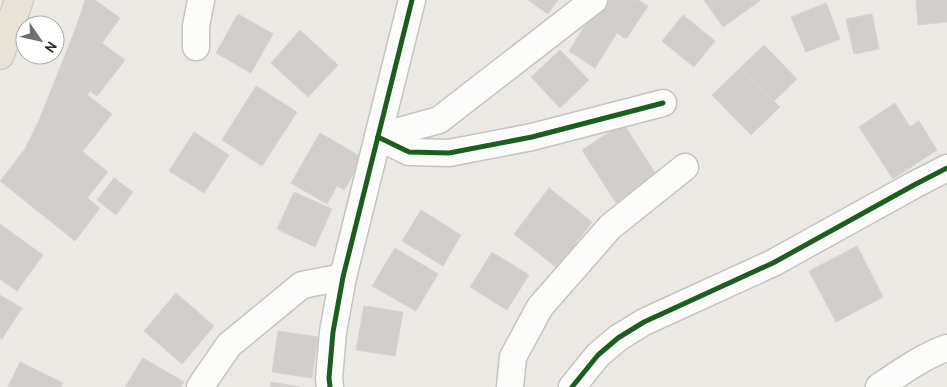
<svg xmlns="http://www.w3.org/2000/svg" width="947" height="387" viewBox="0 0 947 387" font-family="Cabin,sans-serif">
<rect width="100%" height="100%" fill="#ece8e4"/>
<!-- building -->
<g fill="#d1cecb" stroke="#d7d4d0">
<polygon points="85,0 95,0 120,18 102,43 77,25"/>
<polygon points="528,0 558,0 548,14"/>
<polygon points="602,0 638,0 648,6 626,39 591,16"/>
<polygon points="704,0 761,0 723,27"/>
<polygon points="916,0 947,0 947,22 918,25"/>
<polygon points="826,3 840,39 806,52 791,17"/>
<polygon points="238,14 273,34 251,73 216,53"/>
<polygon points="872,14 879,49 854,54 846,19"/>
<polygon points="683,15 715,41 694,67 662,41"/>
<polygon points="591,16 617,33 595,68 569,51"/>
<polygon points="77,25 125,60 97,96 60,68"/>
<polygon points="300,30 338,65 308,97 271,63"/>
<polygon points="764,45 797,79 774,101 740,68"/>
<polygon points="560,50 589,80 560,108 531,77"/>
<polygon points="60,68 91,90 87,95 112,114 82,152 40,118"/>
<polygon points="740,68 780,107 751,135 712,95"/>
<polygon points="256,86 297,112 262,166 222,140"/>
<polygon points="895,103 910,127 919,121 937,150 893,179 859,127"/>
<polygon points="40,118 108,172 87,198 25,149"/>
<polygon points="623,123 657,176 616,203 582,150"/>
<polygon points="194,132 229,155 204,193 169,171"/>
<polygon points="320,133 363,158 344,190 337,186 327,204 291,183"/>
<polygon points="25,149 100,208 75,241 0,181"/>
<polygon points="114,178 133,192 116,215 97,200"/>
<polygon points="549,188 592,222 557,268 514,234"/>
<polygon points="294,192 332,209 315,247 277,229"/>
<polygon points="421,210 461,235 443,266 402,241"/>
<polygon points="0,224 43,255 17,291 0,279"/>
<polygon points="857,246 883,297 836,322 809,271"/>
<polygon points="395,248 438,274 416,311 372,286"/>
<polygon points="492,252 529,275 507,310 470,287"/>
<polygon points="176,293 214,326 182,364 144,331"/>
<polygon points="0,295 22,308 2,339 0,338"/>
<polygon points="364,306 403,312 395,356 356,350"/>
<polygon points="278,331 318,337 312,378 272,372"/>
<polygon points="143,358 184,382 181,387 125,387"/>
<polygon points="20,362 63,383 61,387 8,387"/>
<polygon points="271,382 300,387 270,387"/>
</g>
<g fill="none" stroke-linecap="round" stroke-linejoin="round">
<defs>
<g id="minor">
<polyline points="196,47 196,26 201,0"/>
<polyline points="378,137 409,152 449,153 532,137 663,103"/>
<polyline points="378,137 439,120 594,0"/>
<polyline points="200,387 229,345 302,285 343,277"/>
<polyline points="330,387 329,378 333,332 343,277 412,0"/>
<polyline points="510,387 513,357 540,307 610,227 685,167"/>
<polyline points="572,387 598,355 618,338 644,322 773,263 914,185 947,168"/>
<path d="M879 387C898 374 925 355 947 348"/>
</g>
<polyline id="trunk" points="0,55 19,0"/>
</defs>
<!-- minor casing -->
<use href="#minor" stroke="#c5c4c5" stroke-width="29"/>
<!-- trunk casing -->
<use href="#trunk" stroke="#c6c5c4" stroke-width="30"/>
<!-- minor -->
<use href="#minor" stroke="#fcfcfb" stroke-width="26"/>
<!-- trunk -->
<use href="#trunk" stroke="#e9e2d6" stroke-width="28"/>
<defs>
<g id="cycleway">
<polyline points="378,137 409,152 449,153 532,137 663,103"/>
<polyline points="330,387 329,378 333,332 343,277 412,0"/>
<polyline points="572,387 598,355 618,338 644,322 773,263 914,185 947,168"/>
</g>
</defs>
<!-- cycleway casing -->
<use href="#cycleway" stroke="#fff" stroke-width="8"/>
<!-- cycleway -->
<use href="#cycleway" stroke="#1b5e20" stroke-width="5"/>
</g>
<!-- north arrow -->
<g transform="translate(40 40) rotate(124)"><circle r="24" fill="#ffffff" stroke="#ababab"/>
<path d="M0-4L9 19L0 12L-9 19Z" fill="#706f6e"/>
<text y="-8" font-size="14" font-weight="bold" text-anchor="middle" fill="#2e2e2e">N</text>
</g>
</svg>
